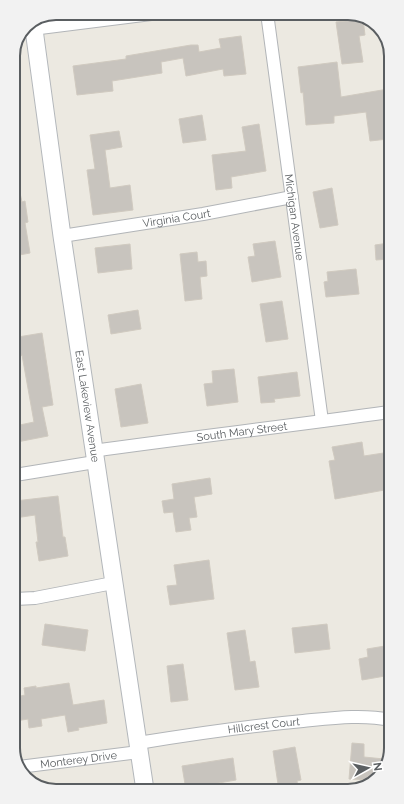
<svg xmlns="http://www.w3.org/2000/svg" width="404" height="804" viewBox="0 0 404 804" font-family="Raleway,sans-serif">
<rect width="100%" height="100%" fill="#ece9e1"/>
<!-- building -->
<g fill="#c8c4be" stroke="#d0cac0">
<polygon points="363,19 365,35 359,36 363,62 342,64 336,22"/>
<polygon points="241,36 246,74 224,76 223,69 186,76 183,58 161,62 162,73 112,81 113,91 77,95 73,66 126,59 126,56 191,45 198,45 199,52 221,48 219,39"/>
<polygon points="337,62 341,97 388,89 388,139 370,141 366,112 334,116 334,123 306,125 303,92 301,93 298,67"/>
<polygon points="202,115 206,140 183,143 179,119"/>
<polygon points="259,124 266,171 231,177 232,188 216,190 212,155 246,151 242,127"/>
<polygon points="119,131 122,147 105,150 110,188 130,185 133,210 93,215 87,170 95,169 90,135"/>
<polygon points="332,188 338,225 320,228 313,192"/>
<polygon points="14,193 20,193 22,202 25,201 28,222 25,223 30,253 14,256"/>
<polygon points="275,241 281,277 252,282 248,257 255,256 253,244"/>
<polygon points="389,243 389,259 376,260 375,245"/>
<polygon points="130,244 132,269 98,273 95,248"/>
<polygon points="197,252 198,262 206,261 207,276 200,277 202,299 185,301 180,254"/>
<polygon points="356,269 359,294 326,297 324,282 328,281 327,272"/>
<polygon points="282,301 288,339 266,342 260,304"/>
<polygon points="138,310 141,329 111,334 108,315"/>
<polygon points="42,333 53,405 42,407 48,436 17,442 15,426 34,422 22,355 21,356 18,337"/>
<polygon points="234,369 238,402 207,406 204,384 213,383 212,371"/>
<polygon points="297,372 300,396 274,399 275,402 261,403 258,377"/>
<polygon points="141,384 148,423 121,427 115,389"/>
<polygon points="362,442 364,456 390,452 390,489 335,499 329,461 335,460 332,447"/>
<polygon points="210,478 212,494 194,497 197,517 189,518 191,530 176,532 173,512 164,513 162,501 174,499 172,484"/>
<polygon points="58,496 63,537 65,537 68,556 39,561 36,542 38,542 35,515 15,518 15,501"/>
<polygon points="209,560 214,599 170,605 167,586 177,585 174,565"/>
<polygon points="45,624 88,630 85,651 42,645"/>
<polygon points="327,624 330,649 295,653 292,628"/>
<polygon points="245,630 250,662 255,661 259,687 235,690 227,633"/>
<polygon points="391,645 391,659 389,660 391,675 362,680 359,659 368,657 367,649"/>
<polygon points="183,664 188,700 171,702 167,666"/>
<polygon points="69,683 73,705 104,700 107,723 78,728 79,730 68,732 65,715 41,719 42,726 29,728 28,719 16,721 16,697 25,695 24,688 36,686 36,688"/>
<polygon points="352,743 364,744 364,757 384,759 383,772 373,780 349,779"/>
<polygon points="295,747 301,780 297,781 298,788 282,789 281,784 278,784 273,751"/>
<polygon points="233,758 236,780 207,785 208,789 186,790 182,766"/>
</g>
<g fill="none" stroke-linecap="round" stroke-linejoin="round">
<defs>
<g id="street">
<path id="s1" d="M267 13 322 421"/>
<polyline points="24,30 159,13"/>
<path id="s2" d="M62 236 203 214 292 197"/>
<path id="s3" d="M93 451C192 437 291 426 389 412"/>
<polyline points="15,475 95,462"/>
<polyline points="15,599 35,598 113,583"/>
<path id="s4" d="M138 743C193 734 248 726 303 721 333 718 362 714 391 720"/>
<path id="s5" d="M19 767 139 752"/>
</g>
<g id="secondary">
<path id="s6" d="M33 22 62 236 145 790"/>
</g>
</defs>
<!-- street casing -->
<use href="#street" stroke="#b2b5b8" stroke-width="14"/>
<!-- secondary casing -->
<use href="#secondary" stroke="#b3b7bb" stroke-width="19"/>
<!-- street -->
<use href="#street" stroke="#fff" stroke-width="12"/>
<!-- secondary -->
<use href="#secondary" stroke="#fff" stroke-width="17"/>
</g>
<g text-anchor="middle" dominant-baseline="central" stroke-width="3" stroke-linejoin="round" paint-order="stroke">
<!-- street labels -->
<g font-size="11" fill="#5a5e61" stroke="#fff">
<text stroke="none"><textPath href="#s1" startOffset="206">Michigan Avenue</textPath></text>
<text stroke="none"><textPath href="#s2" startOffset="116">Virginia Court</textPath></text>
<text stroke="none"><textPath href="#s6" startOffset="388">East Lakeview Avenue</textPath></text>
<text stroke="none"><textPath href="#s3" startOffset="150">South Mary Street</textPath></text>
<text stroke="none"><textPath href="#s4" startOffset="127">Hillcrest Court</textPath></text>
<text stroke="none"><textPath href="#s5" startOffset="60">Monterey Drive</textPath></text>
</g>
</g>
<!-- crop -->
<path d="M0 0H404V804H0ZM56 20H348A36 36 0 0 1 384 56V748A36 36 0 0 1 348 784H56A36 36 0 0 1 20 748V56A36 36 0 0 1 56 20Z" fill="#f2f2f2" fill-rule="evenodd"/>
<path fill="none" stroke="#5a5e61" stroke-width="2" d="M56 20H348A36 36 0 0 1 384 56V748A36 36 0 0 1 348 784H56A36 36 0 0 1 20 748V56A36 36 0 0 1 56 20Z"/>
<!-- north arrow -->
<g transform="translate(368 768) rotate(82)" stroke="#ffffff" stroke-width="3" paint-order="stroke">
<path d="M0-3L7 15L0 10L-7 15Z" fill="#5a5e61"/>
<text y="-6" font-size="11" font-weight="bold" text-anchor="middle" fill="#5a5e61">N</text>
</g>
</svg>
